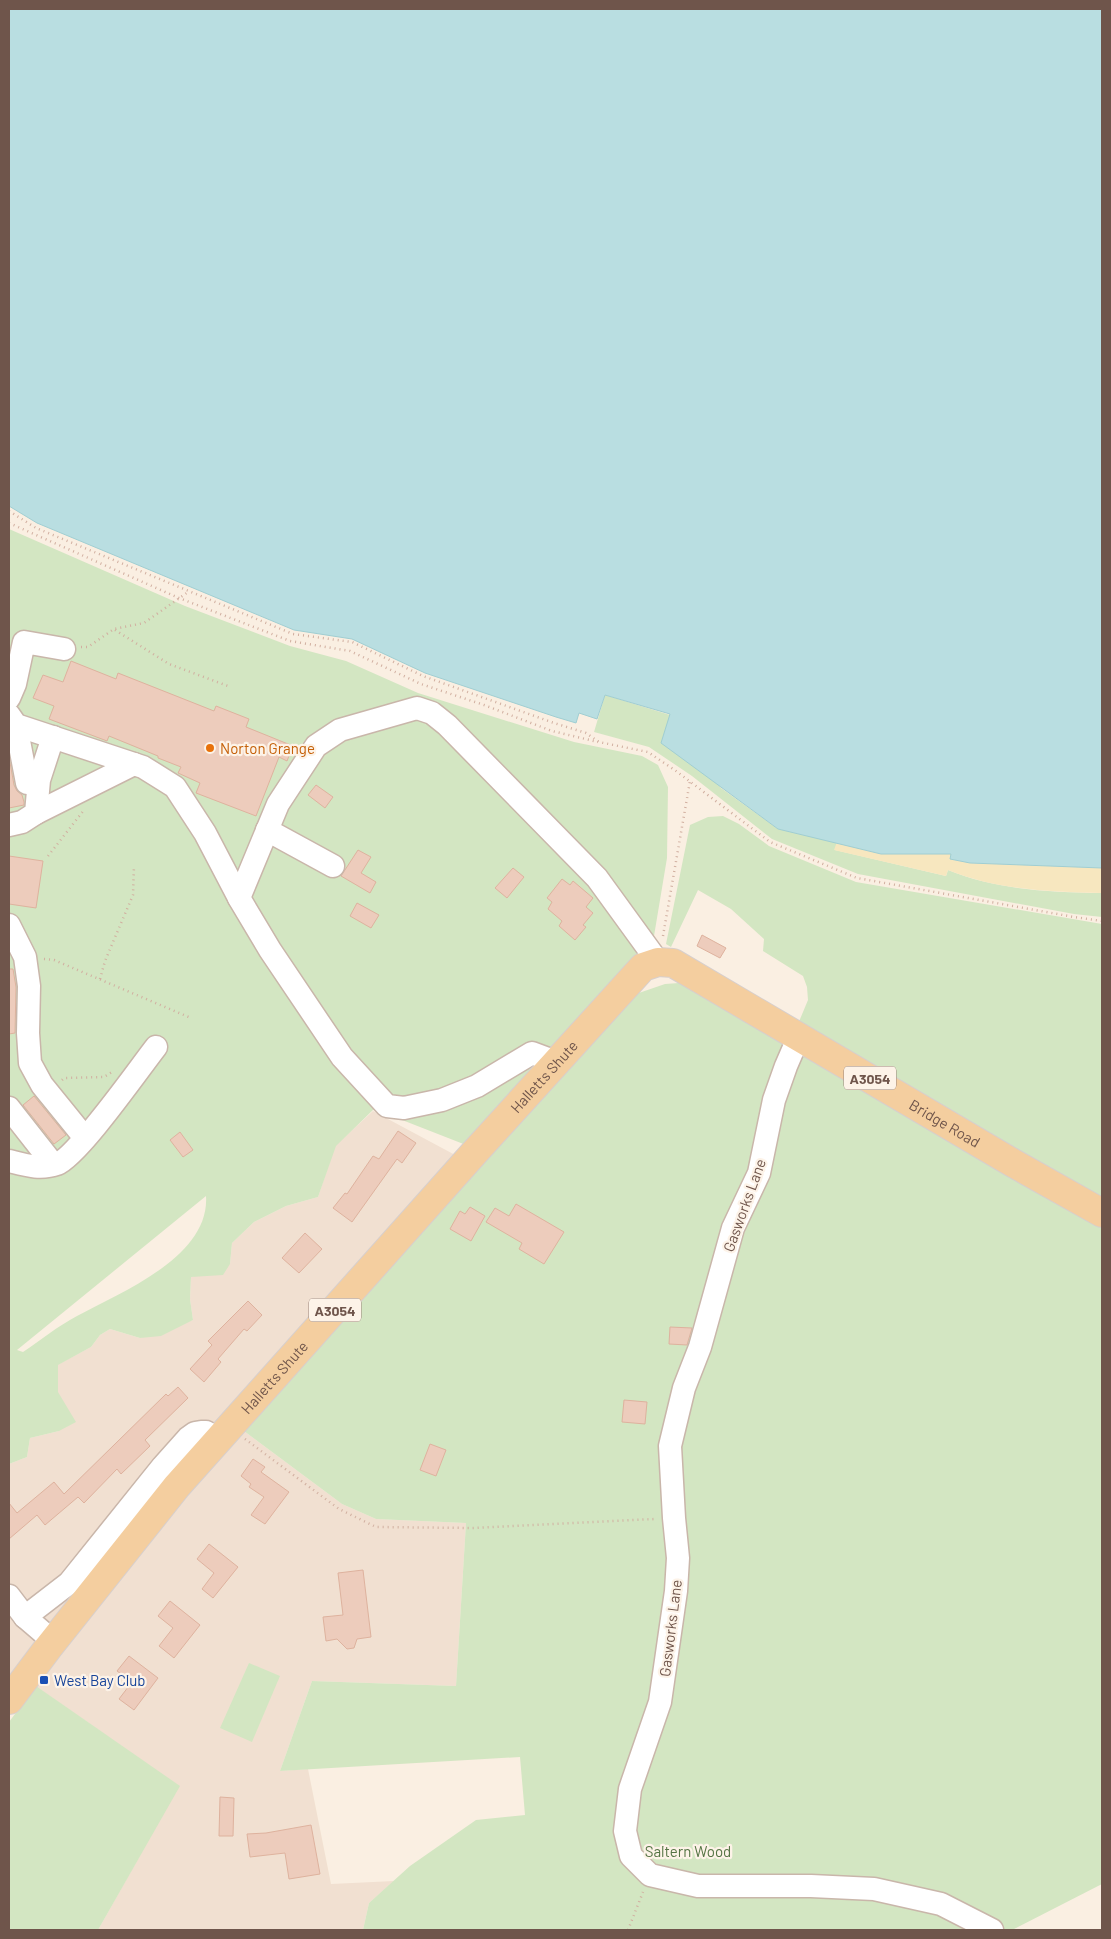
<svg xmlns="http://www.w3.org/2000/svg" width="1111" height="1939" viewBox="0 0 1111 1939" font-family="Barlow,sans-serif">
<rect width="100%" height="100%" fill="#faefe2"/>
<!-- residential -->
<polygon fill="#f1e0d1" points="373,1111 457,1156 244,1431 342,1504 376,1519 466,1523 456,1686 312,1681 280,1771 308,1769 331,1884 394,1881 369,1903 363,1930 98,1930 179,1786 21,1676 9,1691 9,1464 27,1457 30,1438 59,1431 57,1365 91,1347 100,1335 110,1329 140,1338 193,1320 190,1299 191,1277 230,1264 232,1243 254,1222 286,1206 318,1197 335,1146"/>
<!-- green -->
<g fill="#d3e6c2" fill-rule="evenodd">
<path d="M9 529 185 606 290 646 346 661 418 693 574 742 642 756 658 765 668 787 667 858 654 936 649 955 537 1063 466 1145 374 1109 336 1146 318 1197 286 1206 254 1222 232 1243 230 1264 223 1275 191 1277 190 1299 193 1320 161 1336 140 1338 110 1329 100 1335 91 1347 58 1365V1392L76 1422 59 1431 30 1438 27 1457 9 1464ZM206 1196C210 1257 121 1292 77 1316 58 1326 41 1340 23 1352L17 1350Z"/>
<path d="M605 695 670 715 721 788 778 829 837 842 835 850 946 876 948 870C997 890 1049 892 1102 893V917L1074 914 858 874 772 839 692 776 649 747 594 732Z"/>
<polygon points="723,816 739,824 769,846 856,882 1102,924 1102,1204 798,1024 808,1000 807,987 803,976 763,951 764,939 731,909 698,890 671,947 666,944 690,825 708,817"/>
<polygon points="679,983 694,987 789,1040 768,1097 754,1172 727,1227 696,1345 678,1385 662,1446 672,1557 670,1589 653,1701 623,1787 643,1781 671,1701 686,1590 686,1557 678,1448 685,1415 691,1388 709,1348 740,1230 766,1178 781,1101 794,1067 803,1050 1102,1224 1102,1884 1012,1930 363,1930 369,1903 410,1866 476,1820 525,1815 520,1757 280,1771 312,1681 456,1686 466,1523 376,1519 342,1504 244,1431 633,995 665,984"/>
<polygon points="249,1663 280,1676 252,1742 220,1728"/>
<polygon points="36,1686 180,1786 98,1930 9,1930 9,1722"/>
</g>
<!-- sand -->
<path fill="#f7e7bf" d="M837 842 881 854H952L951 859 970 863 1102 868V893C1050 892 997 890 948 870L946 876 834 850Z"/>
<!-- water -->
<polygon fill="#b9dee1" stroke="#a0ced2" points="9,9 1102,9 1102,868 970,863 950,859 951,854 881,854 778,829 661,743 670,714 605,695 597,719 579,713 576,723 556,717 425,673 352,639 294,630 37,523 9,506"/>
<!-- building -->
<g fill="#edccbc" stroke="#deb29e">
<polygon points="71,661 116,679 118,673 214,711 216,706 249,719 246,727 293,746 287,761 279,757 256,816 196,793 200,783 178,773 181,767 158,758 158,756 109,736 107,741 49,719 54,706 33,698 43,675 63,682"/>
<polygon points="9,757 14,785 17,791 22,795 24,802 24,805 9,808"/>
<polygon points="316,785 333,797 325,808 308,795"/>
<polygon points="358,850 371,857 361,873 376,882 370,893 341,876"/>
<polygon points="9,856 43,861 36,908 9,904"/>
<polygon points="513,868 524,877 507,898 495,888"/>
<polygon points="562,879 570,885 573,881 593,898 586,907 593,913 583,925 586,927 575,940 559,926 562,921 548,909 552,902 547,898"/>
<polygon points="357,903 379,915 371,928 350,916"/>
<polygon points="702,935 726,948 720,958 697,946"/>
<polygon points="9,969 13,969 16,987 15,1033 9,1034"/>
<polygon points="34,1096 66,1135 54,1144 23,1105"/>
<polygon points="398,1131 416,1143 402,1163 397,1159 352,1222 333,1208 345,1193 347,1194 373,1156 379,1159"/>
<polygon points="180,1132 193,1150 183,1157 170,1140"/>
<polygon points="516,1204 564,1232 544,1264 519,1249 522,1243 486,1222 495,1208 509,1216"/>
<polygon points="470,1207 485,1216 471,1241 450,1229 460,1211 465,1214"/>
<polygon points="305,1233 322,1249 299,1273 282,1258"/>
<polygon points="248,1301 262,1315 247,1331 244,1329 218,1359 221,1362 204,1382 190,1369 212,1345 208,1341"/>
<polygon points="670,1327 692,1328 687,1345 669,1344"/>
<polygon points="178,1387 188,1398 145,1440 150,1446 121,1474 117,1469 84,1503 78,1497 45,1525 37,1515 9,1539 9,1503 17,1513 54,1482 64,1494 166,1394 168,1396"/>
<polygon points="624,1400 647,1402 645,1424 622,1422"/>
<polygon points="430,1444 446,1450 436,1476 420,1470"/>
<polygon points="253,1459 265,1467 261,1472 289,1492 265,1524 251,1515 264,1497 249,1487 251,1484 241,1476"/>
<polygon points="209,1544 238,1567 213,1598 202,1589 214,1573 197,1559"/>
<polygon points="363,1570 371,1637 357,1639 354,1648 347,1649 337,1639 326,1641 323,1617 343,1615 338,1573"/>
<polygon points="170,1601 200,1625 174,1658 159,1646 173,1628 158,1616"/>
<polygon points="129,1656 158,1678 134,1710 119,1699 132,1682 117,1671"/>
<polygon points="220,1797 234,1798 233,1836 219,1836"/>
<polygon points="311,1825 320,1874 289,1879 285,1853 250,1857 247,1834 266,1833"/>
</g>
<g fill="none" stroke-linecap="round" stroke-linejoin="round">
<defs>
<g id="minor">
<polyline points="9,698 15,684 24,642 64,649"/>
<polyline points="9,715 16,725 143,767 175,787 205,833 239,898 270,950 342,1057 387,1106 404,1108 442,1100 477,1086 532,1053 556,1062"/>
<polyline points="16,725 27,783"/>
<polyline points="36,813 134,764"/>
<polyline points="9,825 22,822 36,813 39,780 53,737"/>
<polyline points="267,830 333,866"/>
<polyline points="239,898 278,804 316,746 340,730 417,708 432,713 447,725 597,878 658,962"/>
<polyline points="9,925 25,957 29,986 28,1033 30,1063 42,1085 85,1138"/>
<polyline points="799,1036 786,1066 774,1100 759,1173 733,1228 700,1347 684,1388 670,1446 674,1518 678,1558 676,1591 660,1702 630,1789 625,1831 631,1856 650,1875 698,1886 811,1886 874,1889 941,1904 992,1930"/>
<polyline points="9,1108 53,1164"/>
<path d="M9 1161C25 1165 40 1170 57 1164 78 1156 138 1070 156 1047"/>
<polyline points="9,1596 25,1617 53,1641"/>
<polyline points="25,1617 69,1583 163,1466 188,1438 195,1433 201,1432 206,1432 219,1439"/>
</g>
<g id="major">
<path id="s1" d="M9 1700 48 1648 177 1486 475 1152 643 967 658 962 673 963 1013 1163 1102 1213"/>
</g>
</defs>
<!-- minor casing -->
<use href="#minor" stroke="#c9b6aa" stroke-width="25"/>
<!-- major casing -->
<use href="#major" stroke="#d7cfcd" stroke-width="30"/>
<!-- path -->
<g stroke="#d1afa0" stroke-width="2.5" stroke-dasharray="1 4" stroke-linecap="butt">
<polyline points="9,511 36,528 293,634 352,642 423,676 554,723 586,733 599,742 648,752 676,771 770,842 857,878 1074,917 1102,921"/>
<polyline points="9,523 179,598 290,641 350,651 421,684 484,705 552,731 598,742"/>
<polyline points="115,630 169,664 228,686"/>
<polyline points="81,647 88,647 114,629 144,623 188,592"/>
<polyline points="48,856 84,810"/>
<polyline points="663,936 690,781"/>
<polyline points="44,959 54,960 191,1018"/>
<polyline points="100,979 105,961 133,895 134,866"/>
<polyline points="62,1080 64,1078 104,1077 112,1072"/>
<polyline points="245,1439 339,1509 376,1527 473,1528 655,1519"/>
<polyline points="628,1930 643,1892"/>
</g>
<!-- minor -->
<use href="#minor" stroke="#fff" stroke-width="22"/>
<!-- major -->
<use href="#major" stroke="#f4ce9f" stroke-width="28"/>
</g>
<!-- markers -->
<circle fill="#e8710a" stroke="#fdf3e8" stroke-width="2" cx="210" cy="748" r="5"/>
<rect fill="#1a4fb4" stroke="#fdf3e8" stroke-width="2" x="39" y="1675" width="10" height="10" rx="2.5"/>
<g text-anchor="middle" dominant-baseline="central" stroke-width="4.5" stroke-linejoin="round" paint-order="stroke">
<!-- shield labels -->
<g fill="#fdf3e8" stroke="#9a847a" stroke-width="1">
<rect x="844" y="1066.5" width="52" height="23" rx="4"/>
<rect x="309" y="1298.5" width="52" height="23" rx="4"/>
</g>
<g font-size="14" font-weight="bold" fill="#6f554b">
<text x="870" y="1078">A3054</text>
<text x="335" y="1310">A3054</text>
</g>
<!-- food labels -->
<g font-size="15" fill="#c56008" stroke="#fdf3e8" text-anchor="start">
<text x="220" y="748">Norton Grange</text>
</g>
<!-- street labels -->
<g font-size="15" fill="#6f554b" stroke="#fdf3e8">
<text stroke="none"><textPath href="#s1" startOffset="822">Halletts Shute</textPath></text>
<text stroke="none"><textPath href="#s1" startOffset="1316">Bridge Road</textPath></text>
<text transform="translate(744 1205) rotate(-70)">Gasworks Lane</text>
<text stroke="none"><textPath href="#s1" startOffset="418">Halletts Shute</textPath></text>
<text transform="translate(670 1628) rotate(-83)">Gasworks Lane</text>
</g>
<!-- transit labels -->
<g font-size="15" fill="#164399" stroke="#fdf3e8" text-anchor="start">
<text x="54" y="1680">West Bay Club</text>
</g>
<!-- park labels -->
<g font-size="15" fill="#557444" stroke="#fdf3e8">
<text x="688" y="1851">Saltern Wood</text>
</g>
</g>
<!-- border -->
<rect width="1111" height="1939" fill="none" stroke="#6f554b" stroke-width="20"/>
</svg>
